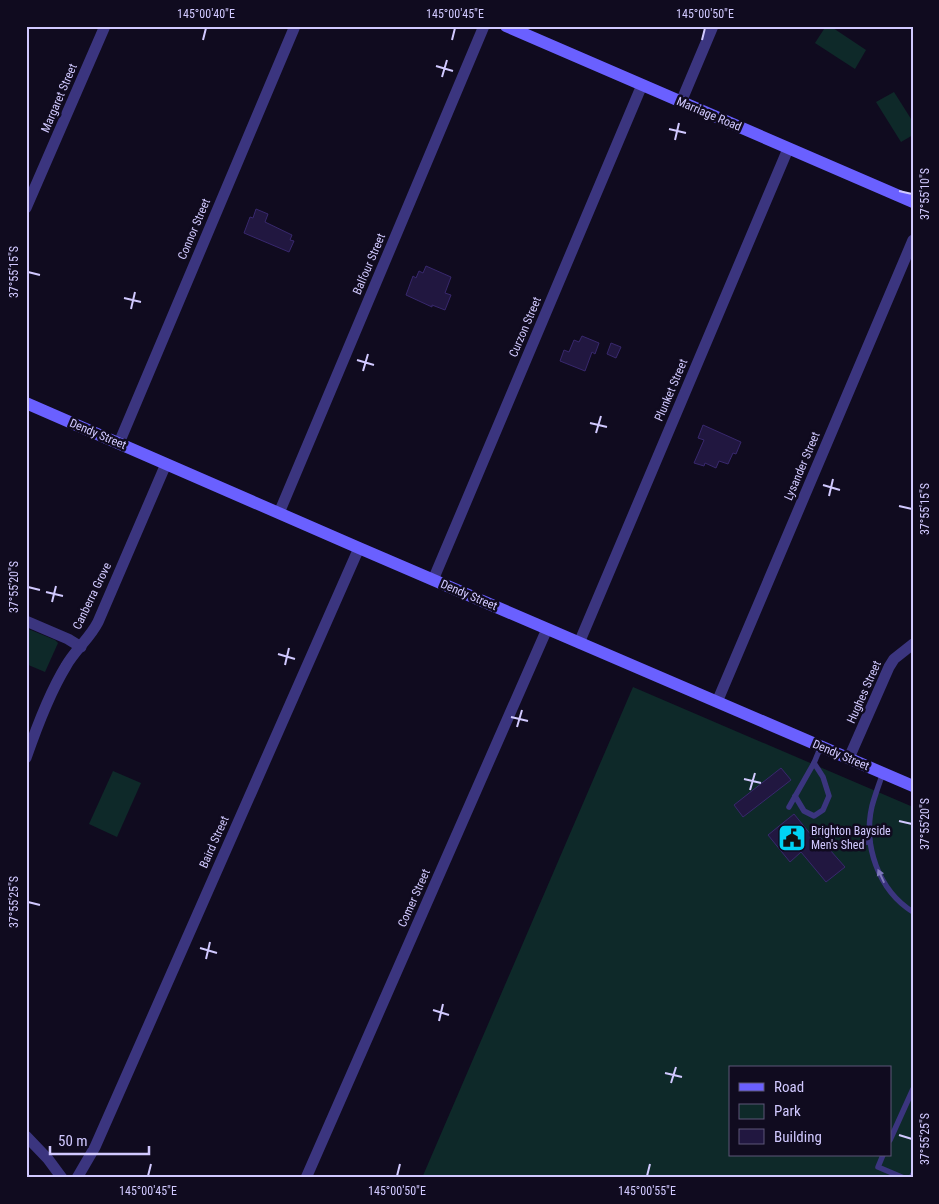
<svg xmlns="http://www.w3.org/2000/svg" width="939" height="1204" viewBox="0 0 939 1204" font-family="'Roboto Condensed',sans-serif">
<rect width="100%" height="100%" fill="#100b1f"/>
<!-- green -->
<g fill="#0e2929" fill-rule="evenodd">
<polygon points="826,26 830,26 866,50 855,69 815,43"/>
<polygon points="894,92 913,122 913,135 901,142 876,102"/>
<polygon points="26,628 55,640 58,643 45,672 26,664"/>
<path d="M633 687 913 807V1178H422ZM730 1068H890V1155H730Z"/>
<polygon points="113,771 141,783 117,837 89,824"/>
</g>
<!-- building -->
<g fill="#211740" stroke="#38286d">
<polygon points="256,209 268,214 265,222 292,235 290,240 294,241 289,252 244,233 250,217 253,218"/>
<polygon points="426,266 451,277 445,293 451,295 445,310 432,305 432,307 406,295 413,276 416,278 419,271 423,273"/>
<polygon points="582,336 599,343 595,354 592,352 585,371 560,361 564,350 569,352 574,340 579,342"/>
<polygon points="611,343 621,347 616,358 607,354"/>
<polygon points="703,425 741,442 736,454 733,453 728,464 719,461 716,468 705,463 704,466 694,463 704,440 698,438"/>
<polygon points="781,768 791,780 743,817 734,805"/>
<polygon points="794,814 816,841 820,837 824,842 823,848 830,850 845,867 826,882 801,852 790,862 768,835"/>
</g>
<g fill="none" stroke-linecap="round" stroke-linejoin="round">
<!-- lane -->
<g stroke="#3b357f" stroke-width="5.5">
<path d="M883 773C879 784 875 795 872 806 863 845 878 890 913 912"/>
<polyline points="795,796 804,811 814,816 823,810 829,796 823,777 814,763"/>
<polyline points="789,807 814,763 821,746"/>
<polyline points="827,845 870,842"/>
<polyline points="890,1140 913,1089"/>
<polyline points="883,1155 878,1167 904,1178"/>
<polyline points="911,1178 913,1174"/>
</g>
<!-- street -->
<g stroke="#3b357f" stroke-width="11">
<polyline points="681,102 713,26"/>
<polyline points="26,208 105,26"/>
<polyline points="119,443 295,26"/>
<polyline points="279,513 484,26"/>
<polyline points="433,580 642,85"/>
<polyline points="26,621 68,639 81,647"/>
<polyline points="579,643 788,149"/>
<polyline points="717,702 913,240"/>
<path d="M26 758C36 729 50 692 66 666 75 650 90 638 98 622L166 464"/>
<polyline points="849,758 889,667 894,659 913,644"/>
<polyline points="26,1136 48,1159 62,1178"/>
<polyline points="77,1178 95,1147 359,548"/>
<polyline points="306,1178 547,629"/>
</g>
<!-- secondary -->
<g stroke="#6a60ff" stroke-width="12">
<polyline points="506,26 913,202"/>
<polyline points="26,403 359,548 913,786"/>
</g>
</g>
<!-- one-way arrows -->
<defs><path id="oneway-solid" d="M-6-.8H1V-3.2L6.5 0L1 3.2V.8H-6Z" transform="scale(1.25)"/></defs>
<use fill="#7e78b9" href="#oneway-solid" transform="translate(881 876) rotate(-115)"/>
<!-- ticks -->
<path fill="none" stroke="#d1c9ff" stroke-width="2" d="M203 40 206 28M452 40 455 28M702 40 705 28M436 66 453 71M442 77 447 60M669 129 686 133M675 140 679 123M899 191 912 194M28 272 40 275M124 298 141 302M131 309 135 292M357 360 374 365M363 371 368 354M590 423 607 427M596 433 601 416M823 485 840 490M829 496 833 479M899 506 912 509M28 587 40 590M46 592 63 596M52 602 56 586M278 654 295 659M285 665 289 648M511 717 528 721M517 727 522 710M744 779 761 783M750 790 755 773M899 821 912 824M28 902 40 905M200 948 217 953M206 959 210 942M433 1010 449 1015M439 1021 443 1004M665 1073 682 1077M671 1083 676 1067M899 1135 912 1139M148 1176 151 1164M397 1176 400 1164M647 1176 650 1164"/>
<!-- icons -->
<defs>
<symbol id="civic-square" viewBox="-11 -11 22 22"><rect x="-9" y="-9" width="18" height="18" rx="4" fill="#00d3f4" stroke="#100b1f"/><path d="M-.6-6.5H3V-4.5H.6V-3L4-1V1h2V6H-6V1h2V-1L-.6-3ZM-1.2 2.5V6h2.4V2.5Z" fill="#111"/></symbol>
</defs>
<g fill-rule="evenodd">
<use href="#civic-square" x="776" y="822" width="32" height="32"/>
</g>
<g text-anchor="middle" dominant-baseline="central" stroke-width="5" stroke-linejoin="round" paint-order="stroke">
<!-- street labels -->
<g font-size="12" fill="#d1c9ff" stroke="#100b1f">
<text transform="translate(59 98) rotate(-67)">Margaret Street</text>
<text transform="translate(709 114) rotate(23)">Marriage Road</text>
<text transform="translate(194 229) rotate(-67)">Connor Street</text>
<text transform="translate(369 264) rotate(-67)">Balfour Street</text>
<text transform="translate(525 327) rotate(-67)">Curzon Street</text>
<text transform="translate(671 390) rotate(-67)">Plunket Street</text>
<text transform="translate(98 434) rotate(23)">Dendy Street</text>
<text transform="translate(802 466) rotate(-67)">Lysander Street</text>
<text transform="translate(469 595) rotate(23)">Dendy Street</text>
<text transform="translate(92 596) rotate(-64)">Canberra Grove</text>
<text transform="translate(864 692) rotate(-66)">Hughes Street</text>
<text transform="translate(841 755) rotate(23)">Dendy Street</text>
<text transform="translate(214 842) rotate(-66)">Baird Street</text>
<text transform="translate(414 898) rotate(-66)">Comer Street</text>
</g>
<!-- poi labels -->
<g font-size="12" fill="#d1c9ff" stroke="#100b1f" text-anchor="start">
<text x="811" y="831">Brighton Bayside<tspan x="811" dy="14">Men's Shed</tspan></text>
</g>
</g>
<!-- border -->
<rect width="939" height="1204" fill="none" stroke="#100b1f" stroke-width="55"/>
<!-- legend -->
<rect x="729" y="1066" width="162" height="90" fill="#100b1f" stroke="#5d5779"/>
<rect x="739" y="1083" width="25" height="8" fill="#6a60ff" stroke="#5d5779"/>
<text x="774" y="1092" font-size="15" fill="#d1c9ff">Road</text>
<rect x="739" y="1104" width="25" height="15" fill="#0e2929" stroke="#5d5779"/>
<text x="774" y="1116" font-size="15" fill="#d1c9ff">Park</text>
<rect x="739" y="1129" width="25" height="15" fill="#211740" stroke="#5d5779"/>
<text x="774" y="1142" font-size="15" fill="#d1c9ff">Building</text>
<!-- scale -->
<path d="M50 1146v8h99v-8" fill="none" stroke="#d1c9ff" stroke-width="2.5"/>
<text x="58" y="1146" font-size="15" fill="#d1c9ff" stroke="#100b1f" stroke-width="4" paint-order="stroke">50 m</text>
<rect x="28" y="28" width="884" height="1148" fill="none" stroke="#d1c9ff" stroke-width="2"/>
<g font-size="12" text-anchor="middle" fill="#d1c9ff">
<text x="206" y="18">145°00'40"E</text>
<text x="455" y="18">145°00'45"E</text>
<text x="705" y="18">145°00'50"E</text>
<text transform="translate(925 194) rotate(-90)" y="4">37°55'10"S</text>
<text transform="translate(14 272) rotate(-90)" y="4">37°55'15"S</text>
<text transform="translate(925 509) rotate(-90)" y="4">37°55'15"S</text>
<text transform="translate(14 587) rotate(-90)" y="4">37°55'20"S</text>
<text transform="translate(925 824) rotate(-90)" y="4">37°55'20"S</text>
<text transform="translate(14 902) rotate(-90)" y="4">37°55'25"S</text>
<text transform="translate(925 1139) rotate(-90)" y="4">37°55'25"S</text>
<text x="148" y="1195">145°00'45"E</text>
<text x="397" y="1195">145°00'50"E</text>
<text x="647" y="1195">145°00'55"E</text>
</g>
</svg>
